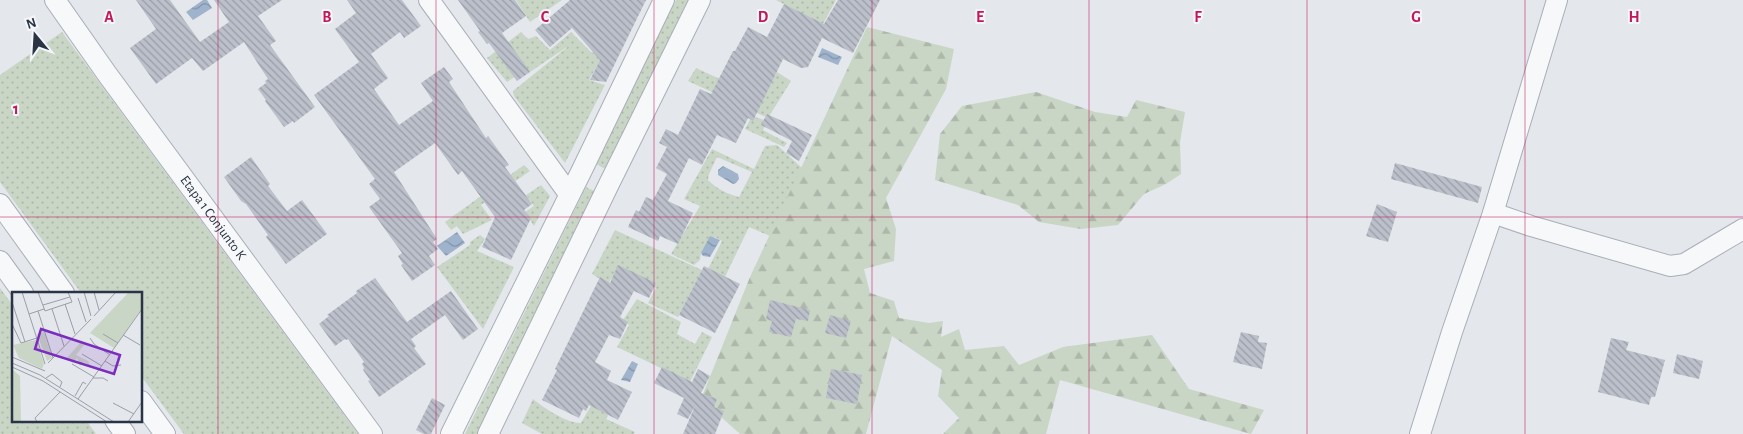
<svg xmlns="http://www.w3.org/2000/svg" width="1743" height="434" viewBox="0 0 1743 434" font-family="'Alegreya Sans',sans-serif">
<defs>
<pattern id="grass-dots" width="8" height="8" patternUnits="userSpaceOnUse" patternTransform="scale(1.25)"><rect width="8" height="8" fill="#c9d6c5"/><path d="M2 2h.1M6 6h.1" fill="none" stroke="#adb8ab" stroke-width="1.8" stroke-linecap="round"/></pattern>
<pattern id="forest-firs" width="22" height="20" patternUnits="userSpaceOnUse" patternTransform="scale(1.25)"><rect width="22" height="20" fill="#c9d6c5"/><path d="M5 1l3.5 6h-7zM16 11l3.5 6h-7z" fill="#adb8ab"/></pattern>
<pattern id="water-waves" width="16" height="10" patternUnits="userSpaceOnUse" patternTransform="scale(1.25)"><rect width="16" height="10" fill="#9fb4cc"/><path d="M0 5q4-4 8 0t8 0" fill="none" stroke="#8293a7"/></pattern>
<pattern id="building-back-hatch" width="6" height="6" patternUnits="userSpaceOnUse" patternTransform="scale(1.25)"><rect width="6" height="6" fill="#bbc0ca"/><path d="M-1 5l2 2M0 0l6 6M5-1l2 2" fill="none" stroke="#989da6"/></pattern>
</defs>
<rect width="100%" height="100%" fill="#e4e7ec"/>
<!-- grass -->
<g fill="url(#grass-dots)" fill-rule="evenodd">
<polygon points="516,0 562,0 530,22"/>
<polygon points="676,0 691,0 607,170 596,164 625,102"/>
<polygon points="776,0 836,0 823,24"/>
<polygon points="62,32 358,434 184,434 141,376 141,293 81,293 0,182 0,75"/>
<polygon points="521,32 528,39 536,36 550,50 571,32 592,53 611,41 589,80 605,85 565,163 514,96 513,91 570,45 530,72 527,69 507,82 487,58"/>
<polygon points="696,68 748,92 760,102 777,72 791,81 768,118 688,81"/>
<polygon points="752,116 767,121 763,130 787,143 784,147 745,129"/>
<path d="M777 145 802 168 770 236 749 227 724 279 707 271 722 241 715 237 701 253 700 260 694 265 671 254 700 206 684 199 712 149 754 169 765 146ZM717 157 752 172 739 197C727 194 717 189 708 180L709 174Z"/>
<polygon points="524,165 530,171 481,205 492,220 463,234 457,226 451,230 445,222"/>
<polygon points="541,185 550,196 534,226 525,212 534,206 526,195"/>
<polygon points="586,187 598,193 479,434 465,434"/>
<polygon points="615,230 702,270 678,317 648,303 656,288 618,269 608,284 592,274"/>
<polygon points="480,235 485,239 477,251 514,267 483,329 437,267 470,245 470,242"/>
<polygon points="0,288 14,307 14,420 86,420 96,434 0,434"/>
<polygon points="637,299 681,322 677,334 695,344 702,332 712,337 690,382 617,347 629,325 623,320"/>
<path d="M533 399C544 408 568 424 581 423L593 402 612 408 606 419 635 432 634 434H542L522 423Z"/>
</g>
<!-- forest -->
<g fill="url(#forest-firs)">
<polygon points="867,27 954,49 946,89 886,198 896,229 894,261 864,269 870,293 894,301 899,318 929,323 943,321 941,337 959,329 965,350 1004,346 1019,365 1063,347 1152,335 1189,389 1264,410 1251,434 1060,380 1046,434 943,434 959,418 938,396 942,370 892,336 866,434 740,434 701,399 750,277"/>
<polygon points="1036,92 1095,112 1127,117 1136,100 1185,112 1180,142 1181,174 1166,184 1144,194 1118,225 1081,229 1039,222 1018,205 935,180 940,134 962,106"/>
</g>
<!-- water -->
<g fill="url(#water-waves)">
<polygon points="203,0 207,0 212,8 193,20 186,12"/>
<polygon points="822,48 842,57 838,65 818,57"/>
<polygon points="723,166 738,174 739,179 736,183 733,184 718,175 718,170"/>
<polygon points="457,232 465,243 446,256 437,246"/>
<polygon points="710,236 720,240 710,257 703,256 701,253"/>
<polygon points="632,361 638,364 630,382 621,380"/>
</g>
<!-- building -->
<g fill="url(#building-back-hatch)">
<polygon points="136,0 170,0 200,42 229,22 214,0 282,0 258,16 276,41 270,45 315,107 294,123 293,121 284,127 265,101 266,100 258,89 266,83 265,81 268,79 244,42 203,71 192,58 156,84 130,48 156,29"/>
<polygon points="347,0 402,0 421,26 404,38 400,32 371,54 388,78 374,89 399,125 433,101 421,83 444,67 453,79 449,82 486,138 488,136 509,165 505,167 532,204 524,210 531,218 511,260 482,247 495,217 462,171 458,175 435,143 394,172 437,239 433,242 438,249 429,256 435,265 412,281 401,265 403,264 398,256 402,253 369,207 380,199 369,184 375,179 314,95 359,62 335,29 356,13"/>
<polygon points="458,0 515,0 526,16 502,33 530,72 517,81 489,43 487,44 478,32 480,31"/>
<polygon points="570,0 646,0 606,82 590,80 600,60 572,28 550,47 535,30"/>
<polygon points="838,0 880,0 853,53 822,38 808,67 801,68 783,59 753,121 748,118 736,143 717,135 702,165 689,158 668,201 693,213 678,244 660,236 658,241 628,227 636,210 639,212 646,197 653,200 667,174 656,168 667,147 659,143 666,129 678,135 700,89 711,94 733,51 735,51 748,27 767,37 784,4 824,24"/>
<polygon points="767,114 812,135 799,161 786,153 792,141 761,125"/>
<polygon points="251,157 270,184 268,186 287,211 302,200 327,234 286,264 266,237 268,235 246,204 241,201 224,177"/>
<polygon points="1395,163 1482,187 1478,203 1391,179"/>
<polygon points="1377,204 1397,212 1388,242 1366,236"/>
<polygon points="618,265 656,283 649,298 634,291 620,317 628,322 620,339 609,335 595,362 611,371 607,380 632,392 618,420 589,405 586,411 583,409 579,418 542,400 557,370 555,369 600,277 610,283"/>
<polygon points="704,266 740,284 715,333 679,315"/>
<polygon points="375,278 407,322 451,291 478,329 463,340 445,315 411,339 416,346 414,348 426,364 379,397 368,381 370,380 363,370 364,368 362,364 364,362 348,339 346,340 345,339 335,346 319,324 329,316 327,315 357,293 356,291"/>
<polygon points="770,300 810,310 808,321 796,319 791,337 769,332 772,321 766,319"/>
<polygon points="830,315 851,321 846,338 825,333"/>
<polygon points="1241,332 1259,336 1258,342 1267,343 1262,369 1233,362"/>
<polygon points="1611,338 1629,342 1626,350 1665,360 1655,397 1651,397 1649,405 1598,392"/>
<polygon points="1677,354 1703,361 1699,379 1673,373"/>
<polygon points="662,367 692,382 698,369 710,376 701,393 717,399 714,407 724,411 715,434 683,434 695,406 688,419 677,414 684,398 654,383"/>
<polygon points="831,369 862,375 857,404 826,398"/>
<polygon points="432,398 445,405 431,434 424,434 416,430"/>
</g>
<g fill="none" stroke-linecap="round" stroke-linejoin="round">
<defs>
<g id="minor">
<path id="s1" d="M55 0 107 74 372 434"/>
<polyline points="429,0 569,194"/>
<polyline points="0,204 64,293"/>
<polyline points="1493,213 1531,226 1670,266 1684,264 1743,229"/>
<polyline points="0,261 23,293"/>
<polyline points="141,401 165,434"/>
<polyline points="115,420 125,434"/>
<polyline points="451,434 582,170 664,0"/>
<polyline points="488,434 609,184 700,0"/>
<polyline points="1420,434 1452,332 1493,213 1557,0"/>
</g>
</defs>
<!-- minor casing -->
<use href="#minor" stroke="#a9aeb7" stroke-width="22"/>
<!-- minor -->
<use href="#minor" stroke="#f7f8fa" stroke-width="20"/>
</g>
<!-- grid -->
<path fill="none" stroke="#c2185b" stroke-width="1" stroke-opacity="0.55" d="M218 0V434M436 0V434M654 0V434M872 0V434M1089 0V434M1307 0V434M1525 0V434M0 217H1743"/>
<g text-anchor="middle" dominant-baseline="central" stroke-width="4" stroke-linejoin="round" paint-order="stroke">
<!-- street labels -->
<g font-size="14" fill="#2b3445" stroke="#f4f6f9">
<text stroke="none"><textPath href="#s1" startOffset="269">Etapa 1 Conjunto K</textPath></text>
</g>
</g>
<!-- overview -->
<g transform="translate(12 292)">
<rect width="130" height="130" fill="#e4e7ec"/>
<path d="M32 40 40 66 35 69 25 42ZM24 48 32 72 30 77 7 66 1 53Z" fill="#c9d6c5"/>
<path d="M117 0H130V16L102 56 78 41ZM68 51 72 53 64 63 76 69 79 75 72 70 68 74 65 66 61 71 55 66ZM0 77 8 84 9 130H0Z" fill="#c9d6c5"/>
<path fill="none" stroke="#9a9fa9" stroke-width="1" d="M10 0 33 72M26 0 33 19 60 10 56 0M72 0 79 24M82 0 87 18M66 6 74 30M0 10 13 50M53 12 63 42M31 13 58 5M40 17 52 54M26 19 41 66M17 22 32 17M82 24 104 0M0 32 9 51 25 46M91 42 106 51M111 43 128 53M78 46 82 52 98 63M70 62 90 74M0 65 33 79M93 69 101 74 109 73M0 71 28 83 102 130M36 71 79 27M60 72 82 85M0 75 31 89 95 130M34 86 40 82 50 90 48 95M81 86H91L96 89M63 104 71 90 74 92M66 107 130 17M101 111 122 122M25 130 23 126 48 100M116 130 130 110"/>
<path fill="#7b2cbf" fill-opacity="0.15" stroke="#7b2cbf" stroke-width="2.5" d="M29 37 108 63 102 82 23 57Z"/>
<rect width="130" height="130" fill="none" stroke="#2b3445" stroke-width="2.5"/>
</g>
<g font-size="16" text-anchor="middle" font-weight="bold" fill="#c2185b" stroke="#f4f6f9" stroke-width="4" stroke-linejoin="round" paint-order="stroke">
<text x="109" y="22">A</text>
<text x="327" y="22">B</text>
<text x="545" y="22">C</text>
<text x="763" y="22">D</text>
<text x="980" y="22">E</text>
<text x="1198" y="22">F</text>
<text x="1416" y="22">G</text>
<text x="1634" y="22">H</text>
<text x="16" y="114">1</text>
</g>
<!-- north arrow -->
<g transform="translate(35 35) rotate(342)" stroke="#f4f6f9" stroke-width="4" paint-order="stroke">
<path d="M0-4L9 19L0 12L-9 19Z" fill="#2b3445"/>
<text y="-8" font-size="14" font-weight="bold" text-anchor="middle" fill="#2b3445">N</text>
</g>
</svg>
